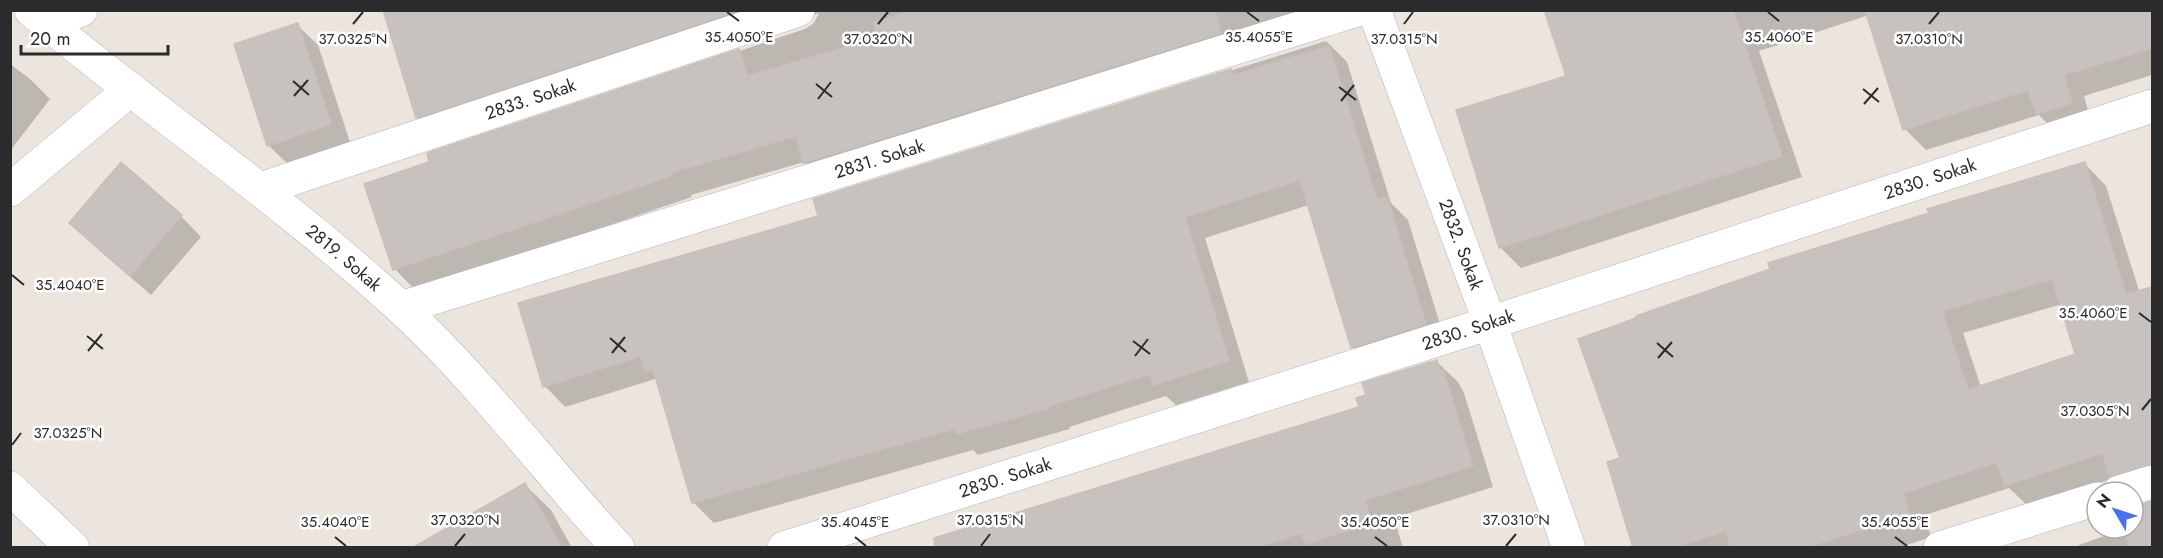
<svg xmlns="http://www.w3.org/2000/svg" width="2163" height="558" viewBox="0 0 2163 558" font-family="Jost,sans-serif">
<rect width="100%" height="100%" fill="#ece5de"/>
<!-- shadow -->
<g fill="#0003" fill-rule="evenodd">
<polygon points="384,10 1332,10 826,184 804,162 691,195 692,197 416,291 395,269 431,163 429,154 805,29 814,23 819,13 439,138 417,117"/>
<polygon points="1546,10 2152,10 2152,75 2084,96 2092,124 2058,134 2039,115 1926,150 1905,129 1869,15 1759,51 1802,177 1521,268 1500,247 1568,77"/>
<polygon points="297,25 318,45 351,145 289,165 268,145"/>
<polygon points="1326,41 1347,62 1391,203 1408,220 1446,344 1373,368 1353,347 1309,205 1205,238 1249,382 1176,405 1166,396 1069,427 1070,429 978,455 973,450 714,523 693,502 658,382 655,379 565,407 545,386 820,217 815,200"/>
<polygon points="10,64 30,79 50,99 10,151"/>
<path d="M2084 163 2106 186 2149 322 2152 309V491L2114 478 2029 507 2009 488 1925 515 1931 537 1898 548H1634L1622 459ZM2062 304 2077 355 1981 387 1963 333Z"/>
<polygon points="121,164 181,216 201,237 151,295 91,243 71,223"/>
<polygon points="1436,361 1458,382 1464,393 1493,487 1394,518 1403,548 1012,548 1361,408 1368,396"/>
<polygon points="525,485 551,510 572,548 463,548"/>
<polygon points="2152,503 2152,548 2071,548 2126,528 2133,528 2133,508"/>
</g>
<!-- building -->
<g fill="#c7c2bd" stroke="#c7c1b8" stroke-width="1.5" fill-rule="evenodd">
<polygon points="383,10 727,10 728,14 416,118"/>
<polygon points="914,10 1215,10 1221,33 803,163 796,136 670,173 671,176 393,270 364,184 429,162 427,153 739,49 747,76 878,38 873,23"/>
<polygon points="1544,10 1733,10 1782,156 1499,248 1456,110 1566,76"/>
<polygon points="1865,10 2152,10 2152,48 2064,75 2072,103 2036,114 2028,90 1903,130"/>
<polygon points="298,23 331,124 267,146 234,44"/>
<polygon points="1329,46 1377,200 1387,197 1426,324 1351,348 1300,180 1185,217 1229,361 1153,385 1150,374 1049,406 1050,408 956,434 954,429 692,503 653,369 645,371 641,356 543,387 518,303 818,216 813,199 1231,69 1233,75 1238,74"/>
<polygon points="121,162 182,215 130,276 69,223"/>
<path d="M2085 162 2126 294 2152 287V464L2109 477 2103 453 2005 486 1997 462 1904 493 1909 515 1804 548H1731L1726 531 1672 548H1633L1607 462 1620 458 1578 339 1636 318V316L1770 269 1768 263 1929 213 1927 209ZM2052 279 2075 354 1968 390 1942 311Z"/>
<polygon points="1437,360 1440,371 1443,370 1473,466 1365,500 1372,523 1305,544 1301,533 1256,548 935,548 934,538 1359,407 1356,398 1366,395 1362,383"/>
<polygon points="525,483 562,548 412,548"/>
<polygon points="2152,501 2152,548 2130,548 2124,528 2133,528 2133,507"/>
</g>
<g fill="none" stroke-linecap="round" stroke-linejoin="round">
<defs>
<g id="street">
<path id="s1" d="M1374 10 1490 323 1569 548"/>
<polyline points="46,23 81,10"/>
<path id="s2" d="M261 189 798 10"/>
<polyline points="10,190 131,89"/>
<path id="s3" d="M401 308 1357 10"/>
<polyline points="10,488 73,548"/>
<polyline points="2119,492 2152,482"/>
<polyline points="1940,548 2097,499"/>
</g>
<g id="secondary">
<path id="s4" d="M31 10C153 112 285 201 402 309 481 382 545 469 618 548"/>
<path id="s5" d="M784 548 1490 323 2152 106"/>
</g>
</defs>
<!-- street casing -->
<use href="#street" stroke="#b1b5bd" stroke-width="34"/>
<!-- secondary casing -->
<use href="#secondary" stroke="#b1b5bd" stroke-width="34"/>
<!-- street -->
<use href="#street" stroke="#fff" stroke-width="33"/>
<!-- secondary -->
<use href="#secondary" stroke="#fff" stroke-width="33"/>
</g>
<!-- ticks -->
<path fill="none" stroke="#2b2b2b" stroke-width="2" d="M727 12 739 21M1247 12 1259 21M1768 12 1779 21M353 24 363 12M878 24 888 12M1404 24 1413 12M1929 24 1939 12M293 81 309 95M816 84 832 97M1339 87 1356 100M1863 89 1879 102M294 96 308 80M818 99 831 82M1341 101 1354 85M1864 104 1878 88M12 275 24 285M2139 313 2151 322M87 336 103 349M610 338 626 352M1133 341 1150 354M1657 343 1673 357M88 351 102 334M612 353 625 337M1135 356 1148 339M1658 358 1672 342M2142 410 2151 399M12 445 21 433M335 537 346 546M855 537 866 546M1375 537 1387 546M1895 537 1907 546M455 546 465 534M981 546 990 534M1506 546 1516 534"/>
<g text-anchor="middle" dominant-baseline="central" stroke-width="5" stroke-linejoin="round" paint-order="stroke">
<!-- street labels -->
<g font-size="18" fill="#2b2b2b" stroke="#fff">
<text stroke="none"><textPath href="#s2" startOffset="284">2833. Sokak</textPath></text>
<text stroke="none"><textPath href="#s3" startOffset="501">2831. Sokak</textPath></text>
<text stroke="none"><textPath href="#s5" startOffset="1204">2830. Sokak</textPath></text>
<text stroke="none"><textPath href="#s1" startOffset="250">2832. Sokak</textPath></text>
<text stroke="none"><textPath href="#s4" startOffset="399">2819. Sokak</textPath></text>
<text stroke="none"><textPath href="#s5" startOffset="718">2830. Sokak</textPath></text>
<text stroke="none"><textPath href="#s5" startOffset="232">2830. Sokak</textPath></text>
</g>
</g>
<g font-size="15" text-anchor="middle" fill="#2b2b2b" stroke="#fff" stroke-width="5" stroke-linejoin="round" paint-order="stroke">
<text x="1259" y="42">35.4055°E</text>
<text x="1779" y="42">35.4060°E</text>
<text x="739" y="42">35.4050°E</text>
<text x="353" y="44">37.0325°N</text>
<text x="878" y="44">37.0320°N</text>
<text x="1404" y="44">37.0315°N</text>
<text x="1929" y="44">37.0310°N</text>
<text x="70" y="290">35.4040°E</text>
<text x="2093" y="318">35.4060°E</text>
<text x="2095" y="416">37.0305°N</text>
<text x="68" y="438">37.0325°N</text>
<text x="465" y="525">37.0320°N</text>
<text x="990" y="525">37.0315°N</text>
<text x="1516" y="525">37.0310°N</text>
<text x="335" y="527">35.4040°E</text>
<text x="855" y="527">35.4045°E</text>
<text x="1375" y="527">35.4050°E</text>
<text x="1895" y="527">35.4055°E</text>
</g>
<!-- border -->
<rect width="2163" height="558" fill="none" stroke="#2b2b2b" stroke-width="24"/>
<!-- north arrow -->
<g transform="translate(2115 510) rotate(309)"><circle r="28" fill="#ffffff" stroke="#aaaaaa" stroke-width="1.5"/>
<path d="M0-4.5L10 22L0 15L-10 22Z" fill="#4871ee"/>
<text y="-9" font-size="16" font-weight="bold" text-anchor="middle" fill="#2b2b2b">N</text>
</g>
<!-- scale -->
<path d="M21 45v9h147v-9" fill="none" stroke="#2b2b2b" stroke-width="3"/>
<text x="30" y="45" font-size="18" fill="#2b2b2b" stroke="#ffffff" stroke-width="4.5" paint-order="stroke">20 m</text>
</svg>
